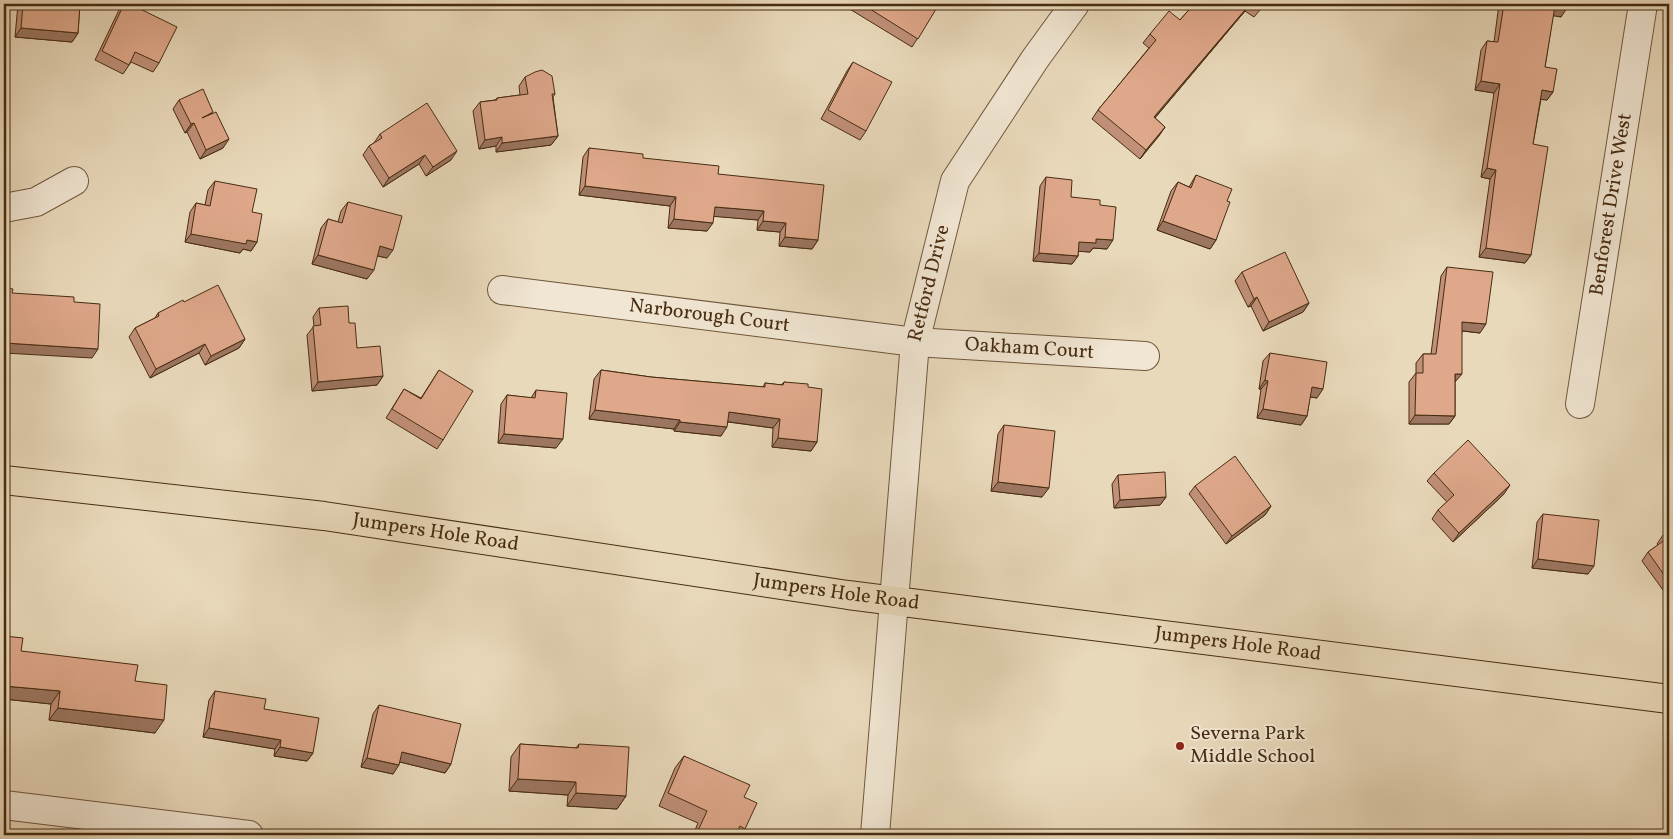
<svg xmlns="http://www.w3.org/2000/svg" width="1673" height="839" viewBox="0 0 1673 839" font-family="Vollkorn,serif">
<rect width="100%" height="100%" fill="#e9d9bb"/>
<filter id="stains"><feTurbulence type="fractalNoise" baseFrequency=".004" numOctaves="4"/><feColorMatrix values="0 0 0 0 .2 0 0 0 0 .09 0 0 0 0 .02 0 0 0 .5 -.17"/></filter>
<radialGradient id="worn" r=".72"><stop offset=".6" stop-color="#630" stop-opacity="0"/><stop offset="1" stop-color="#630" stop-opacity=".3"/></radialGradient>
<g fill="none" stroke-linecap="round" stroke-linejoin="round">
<defs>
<g id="minor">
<polyline points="4,208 36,202 74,181"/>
<path id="s1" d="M502 290 915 342 1145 356"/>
<path id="s2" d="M1580 404 1643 4"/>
<polyline points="4,805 249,835"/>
<path id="s3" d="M875 835 915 342 955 181 1035 59 1075 4"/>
</g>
<g id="major">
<path id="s4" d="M4 480 324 516 848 595 1669 699"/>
</g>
</defs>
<!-- minor casing -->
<use href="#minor" stroke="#70573c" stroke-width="30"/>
<!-- major casing -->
<use href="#major" stroke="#472c11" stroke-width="30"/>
<!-- minor -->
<use href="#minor" stroke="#f1e6d3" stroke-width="28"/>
<!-- major -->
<use href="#major" stroke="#e9d9bb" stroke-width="28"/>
</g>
<!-- wall -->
<g fill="#c09078" stroke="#472c11">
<polygon points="18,4 80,4 78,33 72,42 15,37"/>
<polygon points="124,4 130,4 159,63 153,72 131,62 123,74 95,60 119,10"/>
<polygon points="851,4 939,4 912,47 848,8"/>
<polygon points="1194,4 1265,4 1254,17 1245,11 1155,118 1165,127 1140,159 1092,119 1098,110 1149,48 1143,43 1150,34 1180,20"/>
<polygon points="1499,4 1567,4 1561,17 1553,15 1545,67 1553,92 1547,100 1541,99 1533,144 1531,255 1525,263 1479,257 1490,179 1481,177 1494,93 1475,90 1481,50 1487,41 1494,42"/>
<polygon points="853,62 866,131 860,140 821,119 847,71"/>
<polygon points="525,77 555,94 553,97 558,136 551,145 496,152 496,146 479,149 473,111 480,102 495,100 497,98 520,95 519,86"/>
<polygon points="179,100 212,114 223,148 200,159 187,132 185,133 173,109"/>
<polygon points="380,134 451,160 426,176 419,164 383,187 363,155 369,146 374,143"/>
<polygon points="589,148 718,174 818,240 812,249 779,246 780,232 757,230 758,220 714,216 707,231 668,228 670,206 579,195 583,157"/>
<polygon points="1196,175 1227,201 1216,240 1210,249 1157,230 1171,191 1178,182 1189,187"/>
<polygon points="1046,177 1071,197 1100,205 1107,249 1093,248 1090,252 1078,251 1078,256 1072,264 1033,261 1040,186"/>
<polygon points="215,181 252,212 257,242 251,251 243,249 240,253 185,242 190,212 196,203 205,205 208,190"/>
<polygon points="348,202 387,258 377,256 367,279 312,264 321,228 328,219 338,222 341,211"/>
<polygon points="1447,267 1480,333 1462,331 1455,382 1455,416 1449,424 1409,424 1409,382 1416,373 1416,363 1423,354 1431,354 1441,276"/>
<polygon points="1242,272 1309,303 1303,312 1263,331 1251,306 1248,307 1235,281"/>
<polygon points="184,302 245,339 239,348 205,365 199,353 150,378 129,337 135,328 155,318 158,313"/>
<polygon points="319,308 349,323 357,348 383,376 377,385 312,391 307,335 314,326 313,317"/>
<polygon points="1270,353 1317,398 1310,397 1307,416 1301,425 1257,418 1261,389 1259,389 1263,361"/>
<polygon points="439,370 443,440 437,449 386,418 404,389 421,398"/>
<polygon points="601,370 651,377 763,387 765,383 781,385 784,382 808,387 817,442 811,451 772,447 773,428 728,422 721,436 674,431 674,429 589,419 594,379"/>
<polygon points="536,390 556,448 498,443 501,404 507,395 531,398"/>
<polygon points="1004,425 1042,497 991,491 998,434"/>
<polygon points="1434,473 1504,494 1453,542 1432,519 1438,510 1447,502 1427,481"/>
<polygon points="1118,475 1166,497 1160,505 1114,508 1112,484"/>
<polygon points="1195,486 1271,506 1265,515 1226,544 1189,494"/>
<polygon points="1543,514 1588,574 1532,568 1537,522"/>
<polygon points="1669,530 1669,586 1663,590 1642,561 1648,552 1658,545 1657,544 1663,535"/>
<polygon points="4,636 21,651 135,681 155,733 49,720 51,704 4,699"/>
<polygon points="215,691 264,709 313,753 307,761 274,756 275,749 203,737 209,700"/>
<polygon points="379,705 451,764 445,773 400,762 393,774 361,767 373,714"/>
<polygon points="520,744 576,748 579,744 626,796 617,809 567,806 568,795 509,791 511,757"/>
<polygon points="684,756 744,797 745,829 741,835 693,835 698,823 659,806 675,768"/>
</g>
<!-- shaded-wall -->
<g fill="#9c7661" stroke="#472c11">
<polygon points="1250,4 1245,11 1148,126 1154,117"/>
<polygon points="1555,6 1567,8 1561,17 1549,15"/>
<polygon points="21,28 78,33 72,42 15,37"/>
<polygon points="1481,81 1500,84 1494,93 1475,90"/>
<polygon points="1542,90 1553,92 1547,100 1536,99"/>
<polygon points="194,123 187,132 185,133 191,124"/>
<polygon points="1165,127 1159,136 1140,159 1146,150"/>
<polygon points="558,136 551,145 496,152 502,143"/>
<polygon points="502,137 496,146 479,149 485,140"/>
<polygon points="229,139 223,148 200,159 206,150"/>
<polygon points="457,151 451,160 426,176 433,167"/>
<polygon points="425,155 419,164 383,187 389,178"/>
<polygon points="1487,168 1496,170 1490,179 1481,177"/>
<polygon points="585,186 676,197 670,206 579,195"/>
<polygon points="715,207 764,211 758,220 709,216"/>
<polygon points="674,219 713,223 707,231 668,228"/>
<polygon points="763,221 786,223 780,232 757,230"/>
<polygon points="1163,221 1216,240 1210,249 1157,230"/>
<polygon points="191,234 247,240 257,242 251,251 243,249 240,253 185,242"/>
<polygon points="785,237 818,240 812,249 779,246"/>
<polygon points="1096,239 1113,240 1107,249 1093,248 1090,252 1073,251 1079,242"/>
<polygon points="380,246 393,250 387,258 374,255"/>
<polygon points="1486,248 1531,255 1525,263 1479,257"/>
<polygon points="1039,253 1078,256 1072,264 1033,261"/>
<polygon points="318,255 374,270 367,279 312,264"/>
<polygon points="1257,297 1251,306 1248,307 1254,299"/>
<polygon points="1309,303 1303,312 1263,331 1269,322"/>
<polygon points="1462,322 1486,324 1480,333 1456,330"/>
<polygon points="245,339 239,348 205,365 211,356"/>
<polygon points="5,343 98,349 92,358 4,353"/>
<polygon points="205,344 199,353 150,378 156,369"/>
<polygon points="1455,374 1462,374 1455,382"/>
<polygon points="383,376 377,385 312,391 318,382"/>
<polygon points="1265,380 1268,381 1261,389 1259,389"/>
<polygon points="1312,387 1323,389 1317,398 1306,396"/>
<polygon points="1263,409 1307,416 1301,425 1257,418"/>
<polygon points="595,410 680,420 674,429 589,419"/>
<polygon points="729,412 780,419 773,428 723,421"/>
<polygon points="1415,415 1455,416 1449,424 1409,424"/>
<polygon points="680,422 727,427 721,436 674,431"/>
<polygon points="504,434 563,439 556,448 498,443"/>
<polygon points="778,438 817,442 811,451 772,447"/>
<polygon points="998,482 1049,488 1042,497 991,491"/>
<polygon points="1510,485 1504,494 1453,542 1459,533"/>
<polygon points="1166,497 1160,505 1114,508 1120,500"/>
<polygon points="1271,506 1265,515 1226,544 1232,536"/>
<polygon points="1538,559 1594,566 1588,574 1532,568"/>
<polygon points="1669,582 1669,586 1663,590"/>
<polygon points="4,686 60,691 51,704 4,699"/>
<polygon points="58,708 164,720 155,733 49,720"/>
<polygon points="209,728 281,740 275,749 203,737"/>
<polygon points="280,747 313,753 307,761 274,756"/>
<polygon points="402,752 451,764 445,773 396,761"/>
<polygon points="367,758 399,765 393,774 361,767"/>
<polygon points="518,779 576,782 568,795 509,791"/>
<polygon points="576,793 626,796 617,809 567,806"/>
</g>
<!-- building -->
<g fill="#dfa88b" stroke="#472c11">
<polygon points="23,4 80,4 78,33 21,28"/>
<polygon points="124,4 130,4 177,27 159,63 135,52 129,65 102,51"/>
<polygon points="862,4 939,4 918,39"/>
<polygon points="1194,4 1250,4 1154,117 1165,127 1146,150 1098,110 1156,40 1150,34 1169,11 1180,20"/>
<polygon points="1254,4 1264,4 1261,9"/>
<polygon points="1504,4 1567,4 1567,8 1555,6 1545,67 1557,69 1553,92 1542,90 1533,144 1548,147 1531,255 1486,248 1496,170 1487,168 1500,84 1481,81 1487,41 1498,42"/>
<polygon points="853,62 892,82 866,131 828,110"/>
<polygon points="542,70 552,76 555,94 552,94 558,136 502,143 502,137 485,140 480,102 497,100 497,98 528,94 525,77 535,72"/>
<polygon points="203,89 213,112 202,118 216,112 229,139 206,150 194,123 191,124 179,100"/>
<polygon points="427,103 457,151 433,167 425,155 389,178 369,146 382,138 380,134"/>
<polygon points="589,148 643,154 643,158 719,166 718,174 824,185 818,240 785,237 786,223 763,221 764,211 715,207 713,223 674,219 676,197 585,186"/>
<polygon points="1196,175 1232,189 1227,201 1230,202 1216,240 1163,221 1178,182 1191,188"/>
<polygon points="1046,177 1072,180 1071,197 1100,200 1100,205 1116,207 1113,240 1096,239 1096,243 1079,242 1078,256 1039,253"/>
<polygon points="215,181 257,189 252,212 262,214 257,242 247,240 246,244 191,234 196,203 210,206"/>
<polygon points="348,202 402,216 393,250 380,246 374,270 318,255 328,219 342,223"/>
<polygon points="1285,252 1309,303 1269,322 1257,297 1254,299 1242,272"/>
<polygon points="1447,267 1493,272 1486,324 1462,322 1462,374 1455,374 1455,416 1415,415 1416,373 1423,373 1423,354 1436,354"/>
<polygon points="218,285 245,339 211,356 205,344 156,369 135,328 159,316 158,313 183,300 184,302"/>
<polygon points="4,288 13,289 12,293 74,297 74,302 100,304 98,349 5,343 4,354"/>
<polygon points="348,306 349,323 355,323 357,348 380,346 383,376 318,382 313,326 321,325 319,308"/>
<polygon points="1270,353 1327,362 1323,389 1312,387 1307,416 1263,409 1268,381 1265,380"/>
<polygon points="439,370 473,391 443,440 392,409 404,389 421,399"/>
<polygon points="601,370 651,377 765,387 765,383 783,385 784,382 808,384 808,387 822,389 817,442 778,438 780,419 729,412 727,427 680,422 680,420 595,410"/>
<polygon points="536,390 567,393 563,439 504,434 507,395 535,398"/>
<polygon points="1004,425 1055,431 1049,488 998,482"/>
<polygon points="1468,440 1510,485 1459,533 1438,510 1454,495 1434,473"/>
<polygon points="1235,456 1271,506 1232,536 1195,486"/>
<polygon points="1165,472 1166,497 1120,500 1118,475"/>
<polygon points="1543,514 1599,520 1594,566 1538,559"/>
<polygon points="1669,530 1669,582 1648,552 1666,539 1663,535"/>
<polygon points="4,636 23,638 21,651 138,665 135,681 167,685 164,720 58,708 60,691 4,686"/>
<polygon points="215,691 266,699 264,709 319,718 313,753 280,747 281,740 209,728"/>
<polygon points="379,705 461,724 451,764 402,752 399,765 367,758"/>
<polygon points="520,744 578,748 579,744 629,747 626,796 576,793 576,782 518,779"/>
<polygon points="684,756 750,785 744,797 757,803 745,829 740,826 736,835 696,835 707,811 668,793"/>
</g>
<!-- markers -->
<circle fill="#8f2418" stroke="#f1e6d3" stroke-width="2" cx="1180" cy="746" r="5"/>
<g text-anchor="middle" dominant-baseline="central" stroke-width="4" stroke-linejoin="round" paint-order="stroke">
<!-- street labels -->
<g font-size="20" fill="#472c11" stroke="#f1e6d3">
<text stroke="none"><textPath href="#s2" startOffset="202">Benforest Drive West</textPath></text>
<text stroke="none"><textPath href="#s3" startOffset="555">Retford Drive</textPath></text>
<text stroke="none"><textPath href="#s1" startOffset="209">Narborough Court</textPath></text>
<text stroke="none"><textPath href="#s1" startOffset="531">Oakham Court</textPath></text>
<text stroke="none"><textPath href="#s4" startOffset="435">Jumpers Hole Road</textPath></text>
<text stroke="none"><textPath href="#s4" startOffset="840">Jumpers Hole Road</textPath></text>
<text stroke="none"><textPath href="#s4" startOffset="1245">Jumpers Hole Road</textPath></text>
</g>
<!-- poi labels -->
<g font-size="20" fill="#472c11" stroke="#f1e6d3" text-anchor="start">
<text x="1190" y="734">Severna Park<tspan x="1190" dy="23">Middle School</tspan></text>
</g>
</g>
<!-- margin -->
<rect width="1673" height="839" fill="none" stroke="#e9d9bb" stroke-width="20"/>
<rect x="5" y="5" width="1663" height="829" fill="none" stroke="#472c11" stroke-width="2.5"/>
<rect x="10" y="10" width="1653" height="819" fill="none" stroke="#472c11"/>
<rect width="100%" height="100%" filter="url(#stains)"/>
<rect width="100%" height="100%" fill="url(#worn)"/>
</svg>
